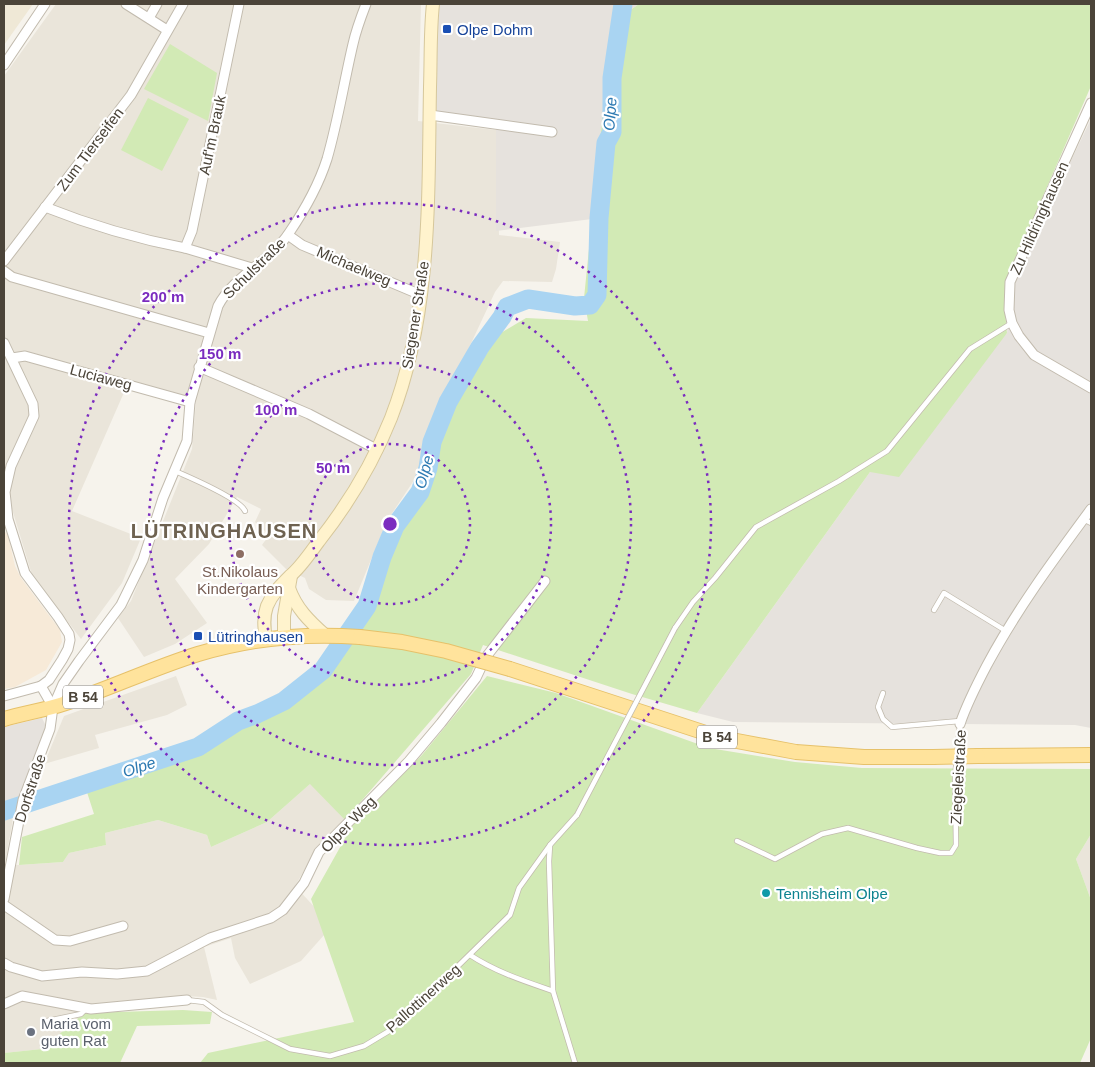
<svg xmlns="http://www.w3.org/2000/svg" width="1095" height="1067" viewBox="0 0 1095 1067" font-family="Helvetica,sans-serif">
<rect width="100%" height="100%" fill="#f6f3ec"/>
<!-- residential -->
<g fill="#eae5da">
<polygon points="56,4 421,4 418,121 496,130 499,235 560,242 556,269 552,282 503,281 495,292 431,429 422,468 387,521 354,601 326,600 309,589 305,578 286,569 262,545 269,535 255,522 261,509 237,497 209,544 175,579 207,623 175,644 144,657 118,618 131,601 192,449 196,400 129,381 72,511 141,538 122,583 81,639 32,575 12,509 4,509 4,76"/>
<polygon points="176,676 187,705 167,715 95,735 99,748 44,764 64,716"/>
<polygon points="311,783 345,820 315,852 295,886 332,926 301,961 250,984 235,958 231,938 204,947 217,1000 203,997 184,996 89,1005 84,1013 42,1049 4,1053 4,816 14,813 5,864 19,865 63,862 69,853 106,845 105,833 158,820 207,835 211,847 267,822"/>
<polygon points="1091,834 1091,900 1076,859"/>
</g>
<!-- commercial -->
<polygon fill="#f7ead8" points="4,530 8,536 15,566 21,578 60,630 62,642 46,670 15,687 4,689"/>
<!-- industrial -->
<g fill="#e6e2dd">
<polygon points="433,4 639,4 612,23 592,219 496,231 496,125 430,115"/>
<polygon points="1091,119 1091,728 1075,725 733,722 697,713 870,472 1007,333 1012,283"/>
<polygon points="42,718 46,726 45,736 18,802 4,807 4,727"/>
</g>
<!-- education -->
<polygon fill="#efe8d6" points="4,4 33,4 4,45"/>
<!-- green -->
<g fill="#d2eab5">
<polygon points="639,4 1091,4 1091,86 1006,281 1005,311 1007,333 899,477 870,472 697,713 632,694 483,645 471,674 345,820 310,784 267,822 211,847 207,835 158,820 105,833 106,845 69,853 63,862 19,865 22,837 94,814 86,789 207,749 238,725 285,706 326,674 370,608 387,558 398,533 421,496 431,476 435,445 450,411 499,334 526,318 588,321 584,298 612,23"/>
<polygon points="170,44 217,73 208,121 144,89"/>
<polygon points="148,98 189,119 162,171 121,150"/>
<polygon points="487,676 556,693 709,748 795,762 862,768 1091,769 1091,834 1076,859 1091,900 1091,1038 1080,1063 200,1063 208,1053 354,1022 311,899 352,826 422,755"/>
<polygon points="183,1010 212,1012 210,1024 137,1026 120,1063 4,1063 4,1053 42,1049 84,1013"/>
</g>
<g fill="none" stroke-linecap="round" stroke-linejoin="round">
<!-- river -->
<polyline stroke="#a9d4f2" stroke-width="19" points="4,811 198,747 238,721 257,714 284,701 323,670 367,606 382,557 395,526 420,492 428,468 432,442 448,402 480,347 502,317 507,307 528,299 575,306 590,305 597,295 599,218 606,143 612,132 612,78 623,4"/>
<defs>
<g id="lane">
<path d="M175 471C189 477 240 499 245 511"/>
<polyline points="1083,519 1091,523"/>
<polyline points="934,610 944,593 1006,631"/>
<polyline points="675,628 693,602 715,578 756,527 839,481 887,451 970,349 1012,323"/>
<polyline points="883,693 878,707 883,719 892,727 960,721"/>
<polyline points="737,841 775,859 822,834 848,828 917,848 940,853 951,853 956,845 955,777 960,724"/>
<path d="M470 955C496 972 524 981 553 991"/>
<polyline points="187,1000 204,1002 222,1015 290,1049 330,1056 364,1046 389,1031 412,1011 510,915 519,888 550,845"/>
<polyline points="47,1021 81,1014 86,1009"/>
<polyline points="575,1063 553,991 549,861 550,845 577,815"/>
</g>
<g id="street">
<polyline points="126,4 167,30"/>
<polyline points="149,18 157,4"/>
<polyline points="4,65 45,4"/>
<polyline points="1091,103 1010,282 1009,310 1012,323 1019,336 1034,355 1091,388"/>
<polyline points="430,115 552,132"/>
<path d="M45 207C90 225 138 239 185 248L192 231 239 4"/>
<polyline points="288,235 302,245 421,295"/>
<polyline points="185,248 252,268"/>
<polyline points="4,261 131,95 183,4"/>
<polyline points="4,271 12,277 209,333"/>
<polyline points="4,343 33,404 34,416 11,466 5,492 8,519 25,573 58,617 69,634 70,640 68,649 62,660 49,680 41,686"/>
<polyline points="12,358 25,356 190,402"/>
<polyline points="199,367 309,414 378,450"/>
<polyline points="4,696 41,686 53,707"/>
<path d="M960 724C967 703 977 684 987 665 1017 609 1054 559 1091 509"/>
<path d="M4 899 23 800 50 729 53 707 63 684 79 661 121 605 143 560 163 498 187 441 190 402 218 306C234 275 270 262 289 233 304 211 319 184 327 159 338 121 344 82 353 44 356 30 361 17 366 4"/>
<polyline points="4,905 55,940 70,941 123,926"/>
<polyline points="4,963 11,967 42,976 82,972 117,974 147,971 210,938 271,918 283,910 304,883 319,852 409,761 441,723 476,678 486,657 545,581"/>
<polyline points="4,1004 22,996 91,1009 187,1000"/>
</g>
<g id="secondary">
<path d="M289 588C296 608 309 621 325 635"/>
<polyline points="284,637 284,616 291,576"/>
<path d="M266 639C264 627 263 617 267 606 272 594 281 585 290 576 301 567 310 553 319 541 349 503 373 463 391 418 432 313 428 197 430 87 431 59 430 31 433 4"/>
</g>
<g id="primary">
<polyline points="510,669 721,738 796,752 864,757 933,757"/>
<path d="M4 719C24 713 46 710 66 703 111 688 153 668 198 654 251 638 306 633 360 637"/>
<polyline points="978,756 1091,755"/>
</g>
</defs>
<!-- lane casing -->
<use href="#lane" stroke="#c2bbae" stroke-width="6"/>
<!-- street casing -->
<use href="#street" stroke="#c2bbae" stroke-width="11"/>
<!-- secondary casing -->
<use href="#secondary" stroke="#d6c79b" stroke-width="14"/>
<!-- primary casing -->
<use href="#primary" stroke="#e6c16a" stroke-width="16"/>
<!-- lane -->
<use href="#lane" stroke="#fff" stroke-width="4.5"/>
<!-- street -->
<use href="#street" stroke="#fff" stroke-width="9"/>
<!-- secondary -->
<use href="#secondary" stroke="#fff3cd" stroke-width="12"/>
<!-- primary -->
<use href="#primary" stroke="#ffe39c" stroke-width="14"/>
<defs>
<polyline id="lane-bridge" points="577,815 675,628"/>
<g id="primary-bridge">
<polyline points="360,637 402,642 446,651 510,669"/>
<polyline points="933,757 978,756"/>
</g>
</defs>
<!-- lane-bridge casing -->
<use href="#lane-bridge" stroke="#c2bbae" stroke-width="6" stroke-linecap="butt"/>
<!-- primary-bridge casing -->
<use href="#primary-bridge" stroke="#e6c16a" stroke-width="16" stroke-linecap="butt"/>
<!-- lane-bridge -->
<use href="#lane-bridge" stroke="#fff" stroke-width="4.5"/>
<!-- primary-bridge -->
<use href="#primary-bridge" stroke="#ffe39c" stroke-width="14"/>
</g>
<!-- distance rings -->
<g fill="none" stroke="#7b2cbf" stroke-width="2.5" stroke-dasharray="2.5 5">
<circle cx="390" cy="524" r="80"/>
<circle cx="390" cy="524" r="161"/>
<circle cx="390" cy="524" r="241"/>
<circle cx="390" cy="524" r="321"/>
</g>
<!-- markers -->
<g fill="#1a4fb4" stroke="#fff" stroke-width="2">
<rect x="442" y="24" width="10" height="10" rx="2.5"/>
<rect x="193" y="631" width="10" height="10" rx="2.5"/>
</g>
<circle fill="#8d6e63" stroke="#fff" stroke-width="2" cx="240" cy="554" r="5"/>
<circle fill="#0f9aa8" stroke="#fff" stroke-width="2" cx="766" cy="893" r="5"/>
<circle fill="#6b7280" stroke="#fff" stroke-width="2" cx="31" cy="1032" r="5"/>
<g text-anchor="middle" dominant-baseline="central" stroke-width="4.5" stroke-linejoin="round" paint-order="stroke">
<!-- shield labels -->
<g fill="#fff" stroke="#817c74" stroke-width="1">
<rect x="63" y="685.5" width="40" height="23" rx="4"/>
<rect x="697" y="725.5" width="40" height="23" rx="4"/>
</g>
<g font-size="14" font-weight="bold" fill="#4b4439">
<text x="83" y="697">B 54</text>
<text x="717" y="737">B 54</text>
</g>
<!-- transit labels -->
<g font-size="15" fill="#164399" stroke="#fff" text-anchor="start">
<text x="457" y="29">Olpe Dohm</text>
<text x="208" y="636">Lütringhausen</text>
</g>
<!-- street labels -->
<g font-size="15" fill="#4b4439" stroke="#fff">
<text transform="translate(212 135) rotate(-78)">Auf'm Brauk</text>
<text transform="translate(90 149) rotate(-53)">Zum Tierseifen</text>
<text transform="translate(1039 218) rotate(-66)">Zu Hildringhausen</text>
<text transform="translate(354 266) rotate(23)">Michaelweg</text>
<text transform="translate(254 268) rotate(-44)">Schulstraße</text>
<text transform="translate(415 315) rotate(-81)">Siegener Straße</text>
<text transform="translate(101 377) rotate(15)">Luciaweg</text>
<text transform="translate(958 777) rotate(-87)">Ziegeleistraße</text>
<text transform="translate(30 788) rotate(-72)">Dorfstraße</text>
<text transform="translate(348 824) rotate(-46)">Olper Weg</text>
<text transform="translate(423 998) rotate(-42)">Pallottinerweg</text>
</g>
<!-- education labels -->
<g font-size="15" fill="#785e54" stroke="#fff">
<text x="240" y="571">St.Nikolaus<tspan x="240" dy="17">Kindergarten</tspan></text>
</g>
<!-- culture labels -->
<g font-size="15" fill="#0d838f" stroke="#fff" text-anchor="start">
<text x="776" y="893">Tennisheim Olpe</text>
</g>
<!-- worship labels -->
<g font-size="15" fill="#5b616d" stroke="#fff" text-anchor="start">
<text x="41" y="1023">Maria vom<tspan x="41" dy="17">guten Rat</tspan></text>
</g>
<!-- water labels -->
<g font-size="16" font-style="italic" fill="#2e7ab2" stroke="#fff">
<text transform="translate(610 114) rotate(-86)">Olpe</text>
<text transform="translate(424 472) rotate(-74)">Olpe</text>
<text transform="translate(139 767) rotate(-18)">Olpe</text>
</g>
<!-- district labels -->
<g font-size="20" font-weight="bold" letter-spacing="1" fill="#6e6250" stroke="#fff">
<text x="224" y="531">LÜTRINGHAUSEN</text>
</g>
</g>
<circle cx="390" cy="524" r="8" fill="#7b2cbf" stroke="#fff" stroke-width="2.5"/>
<g font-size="15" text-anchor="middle" font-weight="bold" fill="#7b2cbf" stroke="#fff" stroke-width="4.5" stroke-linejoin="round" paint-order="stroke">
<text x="163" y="302">200 m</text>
<text x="220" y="359">150 m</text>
<text x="276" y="415">100 m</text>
<text x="333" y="473">50 m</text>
</g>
<!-- border -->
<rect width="1095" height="1067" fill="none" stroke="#4b4439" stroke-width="10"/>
</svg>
